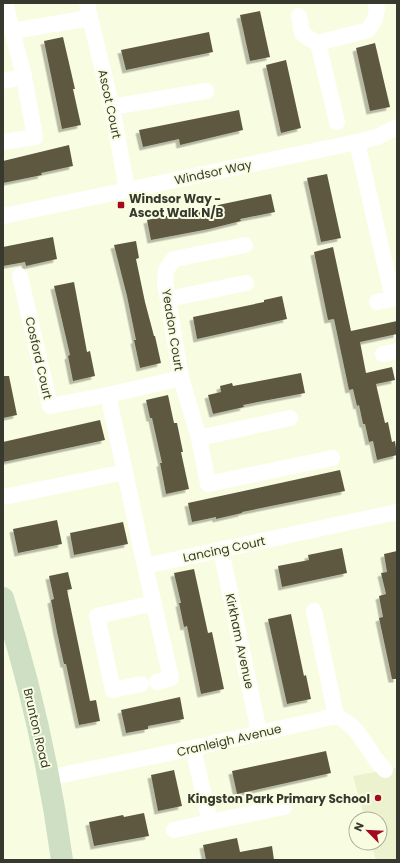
<svg xmlns="http://www.w3.org/2000/svg" width="400" height="863" viewBox="0 0 400 863" font-family="Poppins,sans-serif">
<defs>
<filter id="shadow"><feDropShadow dx="-3.5" dy="3.5" stdDeviation="0" flood-color="#0004"/></filter>
</defs>
<rect width="100%" height="100%" fill="#f8fde1"/>
<!-- built -->
<polygon fill="#ecf2ce" points="397,768 397,860 376,860 371,843 380,843 380,819 365,819 353,776"/>
<!-- building -->
<g fill="#5e5941" filter="url(#shadow)">
<polygon points="260,11 270,57 250,61 240,15"/>
<polygon points="209,32 213,52 126,70 121,50"/>
<polygon points="63,37 75,89 73,89 81,125 62,129 44,41"/>
<polygon points="375,43 390,107 370,111 356,48"/>
<polygon points="286,60 301,128 281,133 266,65"/>
<polygon points="239,110 243,130 180,145 179,139 143,147 139,130"/>
<polygon points="69,145 73,166 41,173 42,175 3,183 3,161"/>
<polygon points="327,174 341,238 321,242 307,178"/>
<polygon points="271,194 275,212 240,219 241,221 209,229 151,240 147,220"/>
<polygon points="53,237 57,259 26,266 25,262 3,266 3,247"/>
<polygon points="136,241 139,258 136,259 145,302 154,336 155,336 161,363 140,368 134,340 136,340 127,296 114,245"/>
<polygon points="333,247 351,331 397,321 397,334 360,342 366,373 392,367 395,380 376,384 385,423 388,422 392,442 395,441 397,455 377,460 373,441 369,442 365,424 363,424 359,405 357,406 353,389 349,390 334,319 328,320 314,252"/>
<polygon points="74,282 87,352 90,351 95,376 73,381 68,356 70,355 54,286"/>
<polygon points="282,296 287,319 197,339 193,317 264,302 264,300"/>
<polygon points="301,373 305,393 243,405 244,407 213,414 208,395 221,392 220,386 232,383 233,386"/>
<polygon points="3,376 9,376 17,415 3,418"/>
<polygon points="168,395 174,423 177,423 183,452 181,452 189,489 166,494 160,463 162,463 152,418 150,418 146,400"/>
<polygon points="100,420 105,440 3,462 3,442"/>
<polygon points="340,470 345,491 242,512 242,513 216,519 216,517 192,522 188,503"/>
<polygon points="57,520 62,544 18,553 13,529"/>
<polygon points="123,522 128,544 74,555 70,533"/>
<polygon points="342,548 347,573 282,587 278,566 309,560 308,555"/>
<polygon points="397,551 397,679 392,679 379,618 383,617 379,596 386,594 381,573 387,572 384,554"/>
<polygon points="194,569 208,633 212,632 224,689 201,694 187,626 184,627 179,603 181,603 174,573"/>
<polygon points="68,572 72,589 67,590 90,701 96,700 100,721 79,725 66,664 64,664 57,632 51,600 54,599 49,576"/>
<polygon points="291,614 304,676 306,675 311,699 287,704 268,619"/>
<polygon points="180,697 184,719 148,726 148,729 126,733 121,710"/>
<polygon points="326,751 331,773 237,794 232,771"/>
<polygon points="174,770 182,806 158,811 151,775"/>
<polygon points="144,813 149,836 94,846 89,822 123,815 124,817"/>
<polygon points="237,838 240,852 272,846 274,860 206,860 203,845"/>
</g>
<g fill="none" stroke-linecap="round" stroke-linejoin="round">
<!-- street -->
<g stroke="#fff" stroke-width="16">
<polyline points="299,16 302,33 310,39 318,43 368,30 374,21 377,10 376,3"/>
<polyline points="90,18 112,107 127,190"/>
<polyline points="12,31 90,18 87,3"/>
<polyline points="318,43 337,122"/>
<polyline points="3,81 24,77"/>
<polyline points="112,107 206,91"/>
<polyline points="3,142 35,137 24,77 5,3"/>
<polyline points="357,142 393,299"/>
<polyline points="3,216 357,142 377,137 397,127"/>
<polyline points="245,245 174,259 166,270 165,282 181,378 199,438 208,484 332,458"/>
<polyline points="20,276 50,406 108,395 181,378"/>
<polyline points="168,299 246,283"/>
<polyline points="377,302 397,298"/>
<polyline points="383,354 397,351"/>
<polyline points="199,438 290,418"/>
<polyline points="125,472 145,566 397,512"/>
<polyline points="3,497 125,472 108,395"/>
<polyline points="221,550 259,732"/>
<polyline points="145,566 171,678 157,682"/>
<polyline points="314,611 336,716"/>
<polyline points="141,684 113,690 97,616 154,603"/>
<polyline points="193,748 210,822 284,807"/>
<path d="M48 778 193 748 336 716C355 725 360 736 371 752 374 759 380 764 385 770"/>
<polyline points="174,830 210,822"/>
</g>
<!-- secondary -->
<path stroke="#cfdfc4" stroke-width="22" d="M3 598C30 683 50 772 62 860"/>
</g>
<!-- markers -->
<g fill="#a40920" stroke="#f8fde1" stroke-width="1.5">
<rect x="117" y="201" width="8" height="8" rx="2"/>
<circle cx="378" cy="798" r="4"/>
</g>
<g text-anchor="middle" dominant-baseline="central" stroke-width="4" stroke-linejoin="round" paint-order="stroke">
<!-- street labels -->
<g font-size="12" fill="#37392e" stroke="#f8fde1">
<text transform="translate(110 104) rotate(78)">Ascot Court</text>
<text transform="translate(213 172) rotate(-12)">Windsor Way</text>
<text transform="translate(173 330) rotate(81)">Yeadon Court</text>
<text transform="translate(39 358) rotate(77)">Cosford Court</text>
<text transform="translate(224 549) rotate(-12)">Lancing Court</text>
<text transform="translate(240 641) rotate(78)">Kirkham Avenue</text>
<text transform="translate(37 728) rotate(77)">Brunton Road</text>
<text transform="translate(229 740) rotate(-13)">Cranleigh Avenue</text>
</g>
<!-- poi labels -->
<g font-size="12" font-weight="bold" fill="#37392e" stroke="#f8fde1" text-anchor="start">
<text x="129" y="198">Windsor Way -<tspan x="129" dy="14">Ascot Walk N/B</tspan></text>
<text x="370" y="798" text-anchor="end">Kingston Park Primary School</text>
</g>
</g>
<!-- border -->
<rect width="400" height="863" fill="none" stroke="#37392e" stroke-width="8"/>
<!-- north arrow -->
<g transform="translate(368 831) rotate(294)"><circle r="19" fill="#f8fde1" stroke="#abaf99"/>
<path d="M0-3L7 15L0 10L-7 15Z" fill="#a40920"/>
<text y="-6" font-size="11" font-weight="bold" text-anchor="middle" fill="#37392e">N</text>
</g>
</svg>
